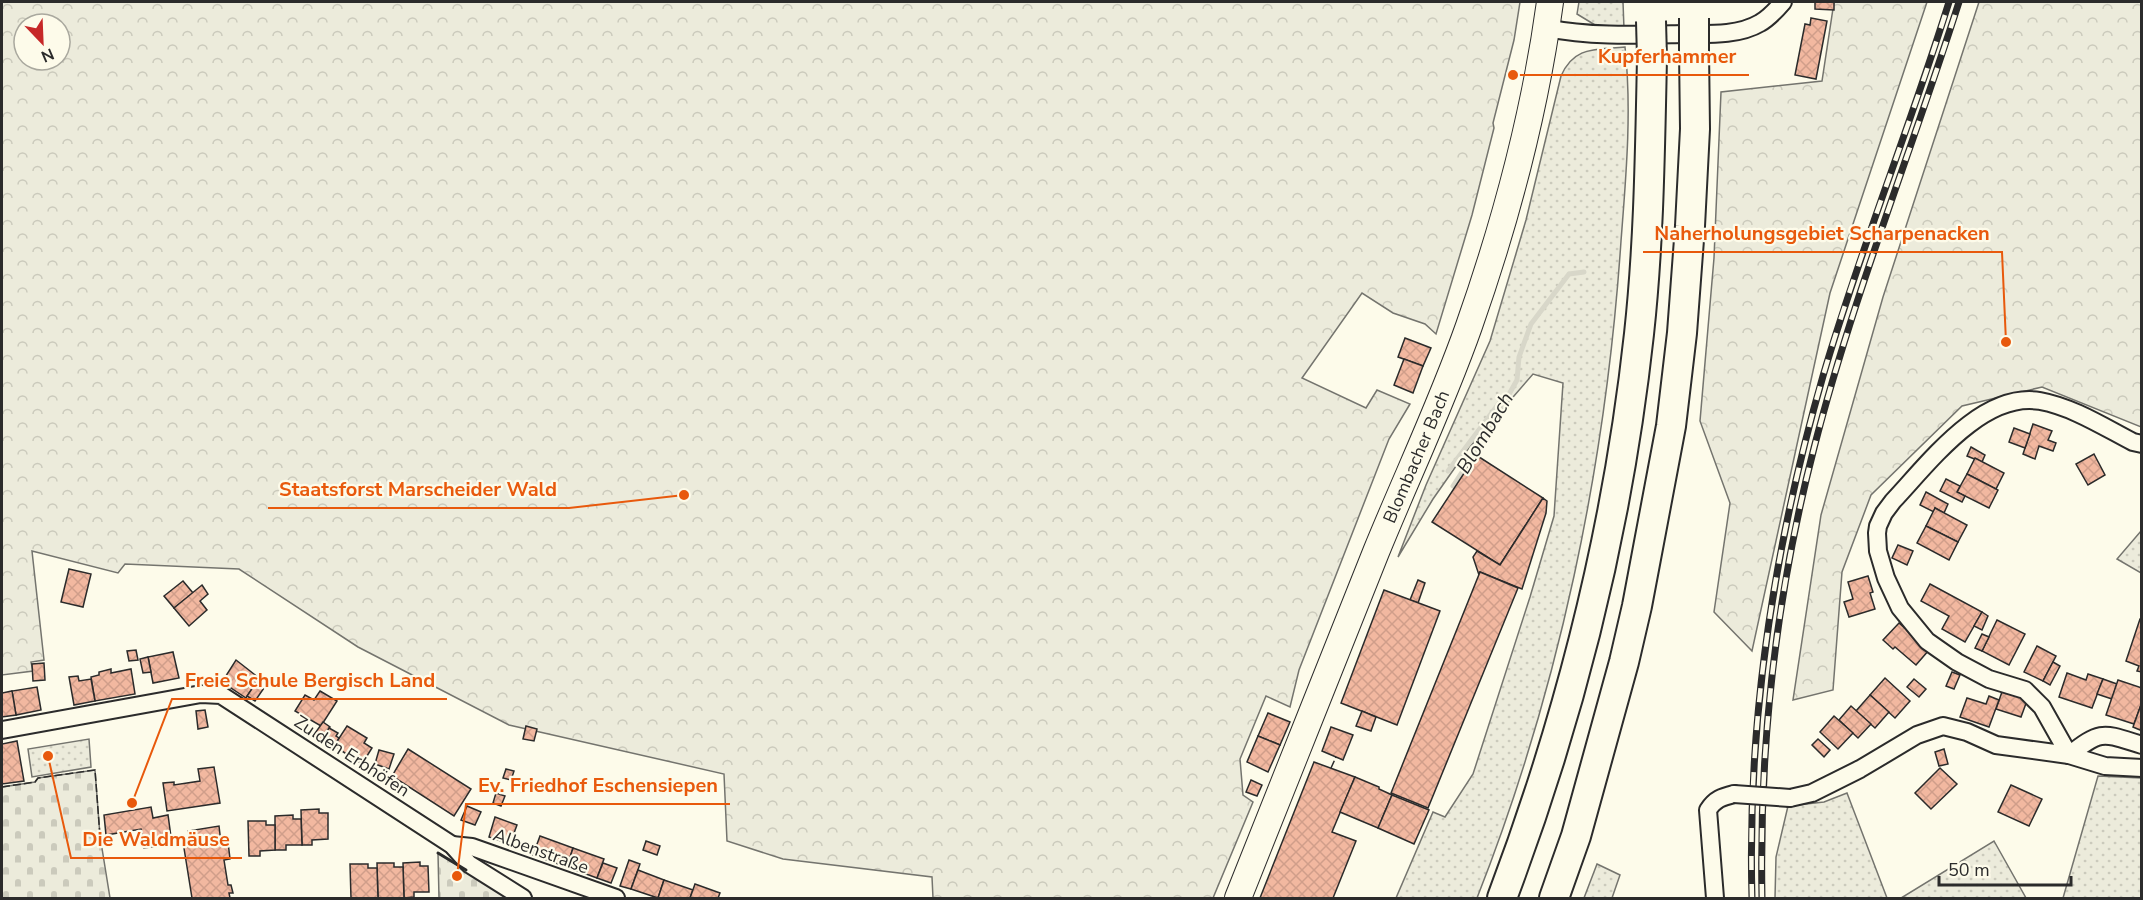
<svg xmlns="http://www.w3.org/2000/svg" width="2143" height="900" viewBox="0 0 2143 900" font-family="'Nunito Sans',sans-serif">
<defs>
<pattern id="grass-dots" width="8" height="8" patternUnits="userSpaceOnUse" patternTransform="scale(1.5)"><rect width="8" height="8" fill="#ecebdb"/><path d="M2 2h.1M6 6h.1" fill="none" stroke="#cbcabc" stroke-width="1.8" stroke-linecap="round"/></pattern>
<pattern id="forest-crowns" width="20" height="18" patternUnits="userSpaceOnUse" patternTransform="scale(1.5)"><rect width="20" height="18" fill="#ecebdb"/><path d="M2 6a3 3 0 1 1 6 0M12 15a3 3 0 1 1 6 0" fill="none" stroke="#cbcabc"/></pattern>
<pattern id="cemetery-stones" width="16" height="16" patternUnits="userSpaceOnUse" patternTransform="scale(1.5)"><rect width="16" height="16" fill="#ecebdb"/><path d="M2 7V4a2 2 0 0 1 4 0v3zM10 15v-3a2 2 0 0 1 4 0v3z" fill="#cbcabc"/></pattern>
<pattern id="building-cross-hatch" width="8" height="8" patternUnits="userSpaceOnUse" patternTransform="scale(1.5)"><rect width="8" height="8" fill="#f2b8a0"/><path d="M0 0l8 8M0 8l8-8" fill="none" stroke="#d09e8a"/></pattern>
</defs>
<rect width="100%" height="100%" fill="#fdfbea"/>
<!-- grass -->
<g fill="url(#grass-dots)" stroke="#74746e" stroke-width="1.5">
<polygon points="1579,2 1623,2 1624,29 1595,25 1577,14"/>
<path d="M1625 47C1632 111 1626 177 1621 241 1606 465 1559 690 1477 898H1396L1433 812 1445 817 1473 774 1530 597 1554 516 1563 383 1533 374 1468 449 1433 499 1398 557 1426 485 1490 341 1526 220 1561 76C1574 46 1595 50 1625 47Z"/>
<polygon points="2141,531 2141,573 2117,559"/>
<polygon points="89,739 91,767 32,777 28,749"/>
<polygon points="2098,776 2141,778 2141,898 2063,898"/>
<polygon points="1847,793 1887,898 1775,898 1776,857 1788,806 1824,802"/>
<polygon points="1994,841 2026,898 1901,898"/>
<polygon points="1597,864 1620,875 1612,898 1584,898"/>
</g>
<!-- forest -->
<g fill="url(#forest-crowns)" stroke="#74746e" stroke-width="1.5" fill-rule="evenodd">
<path d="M2 2H1520L1514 40 1493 123 1494 128 1472 215 1436 334 1425 324 1393 313 1362 293 1302 378 1366 408 1377 390 1410 404 1389 439 1299 670 1290 707 1266 696 1240 759 1243 795 1253 802 1213 898H933L932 877 783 859 727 841 724 774 509 725 358 647 239 569 125 564 118 573 32 551 44 660 31 662 33 671 2 675ZM24 24H60V60H24Z"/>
<polygon points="1834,2 1927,2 1830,293 1752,651 1714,612 1730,503 1700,421 1714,258 1721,92 1822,81"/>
<polygon points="1979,2 2141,2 2141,427 2042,387 1962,406 1871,495 1842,572 1833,690 1793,700 1821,515 1883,297"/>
</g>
<!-- cemetery -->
<g fill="url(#cemetery-stones)" stroke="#74746e" stroke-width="1.5">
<polygon points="95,770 100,836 110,898 2,898 2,787 35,782 38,778"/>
<polygon points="438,853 512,898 439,898"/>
</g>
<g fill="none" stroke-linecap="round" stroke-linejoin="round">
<!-- stream -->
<g stroke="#d8d7c9" stroke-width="5">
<polyline points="1448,471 1503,398"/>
<polyline points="1453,486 1485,437 1517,380 1519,357 1531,324 1569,274 1584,272"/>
</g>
</g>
<!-- building -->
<g fill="url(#building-cross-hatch)" stroke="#2b2b2b" stroke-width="1.5">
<polygon points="1815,2 1834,2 1834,10 1815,9"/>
<polygon points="1811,18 1827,21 1816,79 1795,75 1805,24 1810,25"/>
<polygon points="1405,338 1431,348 1423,366 1398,357"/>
<polygon points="1404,359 1423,366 1413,393 1394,385"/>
<polygon points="2033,424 2052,431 2048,440 2056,443 2053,451 2039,446 2035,459 2023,454"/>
<polygon points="2014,428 2030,434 2025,448 2009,442"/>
<polygon points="1971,447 1985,455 1982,462 1967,456"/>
<polygon points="2094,454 2105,475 2088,485 2076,464"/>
<polygon points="1476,455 1543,498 1500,565 1432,522"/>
<polygon points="1975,458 2004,473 1996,489 1967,474"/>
<polygon points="1967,474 1998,490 1989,508 1957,492"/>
<polygon points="1946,479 1960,486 1957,492 1965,496 1962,502 1940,491"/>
<polygon points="1926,492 1948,504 1944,513 1935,508 1934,512 1920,505"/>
<polygon points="1543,498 1547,501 1546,513 1522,589 1480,572 1479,575 1473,557 1477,551 1500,565"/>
<polygon points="1935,508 1967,525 1958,542 1926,526"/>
<polygon points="1926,526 1958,542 1949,560 1917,543"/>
<polygon points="1898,545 1913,551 1907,565 1892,558"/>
<polygon points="69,569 91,574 83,607 61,602"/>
<polygon points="1480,572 1518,588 1428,808 1391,793"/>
<polygon points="1868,576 1873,592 1870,593 1875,609 1849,617 1844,602 1853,599 1848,582"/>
<polygon points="1418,580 1425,583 1418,603 1410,600"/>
<polygon points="183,581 193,593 174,608 164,596"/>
<polygon points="1930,584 1982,612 1965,642 1942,629 1949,616 1921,601"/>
<polygon points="202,585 208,594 200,601 207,610 189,626 174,608"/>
<polygon points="1384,590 1440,611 1397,725 1341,703"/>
<polygon points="1982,612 1988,616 1982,630 1974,626"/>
<polygon points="2140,619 2142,619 2142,672 2137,671 2139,666 2126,661"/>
<polygon points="1997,620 2025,634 2009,665 1982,651"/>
<polygon points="1899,623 1929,650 1916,665 1895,647 1893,649 1883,640"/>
<polygon points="1982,634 1989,637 1982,651 1975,648"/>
<polygon points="2037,646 2056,656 2043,681 2024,672"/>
<polygon points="136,650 138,660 129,661 127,651"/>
<polygon points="173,652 179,678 153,683 148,657"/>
<polygon points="148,657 151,672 143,673 140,659"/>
<polygon points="236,660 259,678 246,698 222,682"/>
<polygon points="2053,662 2060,666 2050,685 2043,681"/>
<polygon points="44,663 45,680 33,681 32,664"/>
<polygon points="111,669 111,673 131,669 135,694 95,701 91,677 99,675 99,672"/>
<polygon points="1952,672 1960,675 1954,689 1946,686"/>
<polygon points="2067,673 2086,680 2088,674 2103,679 2092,708 2059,697"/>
<polygon points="78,676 79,681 91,679 95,701 74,705 69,677"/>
<polygon points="1885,678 1910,701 1895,718 1870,695"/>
<polygon points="1914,679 1926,689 1919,697 1907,687"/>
<polygon points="2103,679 2117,684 2112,699 2097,694"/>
<polygon points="2118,680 2142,688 2142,702 2134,724 2106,715"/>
<polygon points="256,683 264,688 255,701 247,696"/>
<polygon points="37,687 41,710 16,715 12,691"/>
<polygon points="2003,689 2028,698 2021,717 1996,709"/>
<polygon points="12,691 16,715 2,717 2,693"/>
<polygon points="320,691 337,701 321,726 295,711 305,695 314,700"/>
<polygon points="1870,695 1889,712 1875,728 1856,711"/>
<polygon points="1989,696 1999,700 1989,727 1960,717 1967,698 1986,704"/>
<polygon points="2142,702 2142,726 2140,730 2133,727"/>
<polygon points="1851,706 1871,724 1858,738 1839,720"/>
<polygon points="205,710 208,727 198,729 196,711"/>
<polygon points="1362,711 1376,717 1371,731 1356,726"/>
<polygon points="1268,713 1290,722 1280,745 1258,736"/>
<polygon points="1834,716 1853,733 1838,749 1820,732"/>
<polygon points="323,722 330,727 321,742 313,736"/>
<polygon points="347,726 367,738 364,743 372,748 362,764 334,746"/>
<polygon points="526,726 537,729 534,741 523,739"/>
<polygon points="1331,727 1353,735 1343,760 1322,751"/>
<polygon points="329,728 338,733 336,736 339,738 332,749 321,742"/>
<polygon points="1258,736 1280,745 1268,772 1247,762"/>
<polygon points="1818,739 1830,750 1824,757 1812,745"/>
<polygon points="17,741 24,781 2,784 2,744"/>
<polygon points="408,749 471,789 454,816 392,776"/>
<polygon points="1944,749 1948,764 1939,766 1935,752"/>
<polygon points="379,750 394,754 389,769 375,764"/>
<polygon points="1314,762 1355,777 1332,832 1356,841 1333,898 1260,898"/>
<polygon points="214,767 220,803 167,811 163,783 174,782 174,785 200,781 198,769"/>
<polygon points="1940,768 1957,784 1931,809 1915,793"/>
<polygon points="506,769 514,771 511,780 503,778"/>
<polygon points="1355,777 1379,787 1379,789 1392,795 1378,828 1340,812"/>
<polygon points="1251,780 1262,785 1257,796 1246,792"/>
<polygon points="2011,785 2042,799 2029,826 1998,812"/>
<polygon points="496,793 505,796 501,806 493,803"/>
<polygon points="1392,795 1429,810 1414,844 1378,828"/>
<polygon points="467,806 481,812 475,825 461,820"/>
<polygon points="151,807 153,818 168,815 172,844 144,848 141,829 106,835 104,815"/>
<polygon points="319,809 319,813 328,813 328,839 312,840 312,845 302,845 301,810"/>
<polygon points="293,815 293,819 301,819 302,845 286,845 286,850 275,850 275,816"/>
<polygon points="495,817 517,825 510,844 489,837"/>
<polygon points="248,821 266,821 266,825 275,825 275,850 260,851 260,856 249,856"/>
<polygon points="219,826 221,843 228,842 230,859 224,860 228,885 231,885 233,893 229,893 230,898 192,898 183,842 190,841 188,831"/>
<polygon points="540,836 573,848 567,867 533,855"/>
<polygon points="646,841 660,846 657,855 643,850"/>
<polygon points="573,848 604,859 597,878 567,867"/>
<polygon points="629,860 640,864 631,889 620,886"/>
<polygon points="420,862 420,866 428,866 429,892 414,892 414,897 404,898 403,863"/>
<polygon points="377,863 394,863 394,867 403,867 404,898 378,898"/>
<polygon points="603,863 617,868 611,883 597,878"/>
<polygon points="350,864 368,864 368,868 377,868 378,898 351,898"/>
<polygon points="638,870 664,880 658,898 631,889"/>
<polygon points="664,880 693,890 690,898 658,898"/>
<polygon points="695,884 720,893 718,898 690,898"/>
</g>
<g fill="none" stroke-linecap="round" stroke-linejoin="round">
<defs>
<g id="street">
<path d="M1546 28C1592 37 1637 35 1683 34 1708 34 1738 36 1760 23 1769 18 1777 9 1783 2"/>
<path d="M2142 444 2133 442C2104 427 2073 407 2040 401 1982 391 1928 464 1893 501L1884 513 1878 526 1877 533 1878 551 1886 578 1900 608 1927 641 1957 662 1989 679 2025 690 2042 707 2069 755C2102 729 2103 733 2142 745"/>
<polyline points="2,730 201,694 221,695 452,845 469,864 523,898"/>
<polyline points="1790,798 1812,793 1860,769 1917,735 1943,726 1967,732 1996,745 2069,755 2105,766 2142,768"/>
<polyline points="452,845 472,847 616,898"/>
<path d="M1715 898 1708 810C1715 799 1722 797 1734 794"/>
</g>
<g id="primary">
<path id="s1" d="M1238 898C1284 783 1330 667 1376 552 1407 476 1442 403 1469 326 1506 221 1535 112 1550 2"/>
</g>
<g id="highway">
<path d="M1502 898C1570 718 1618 527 1639 334 1649 243 1650 150 1652 58"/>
<polyline points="1554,898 1576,836 1624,662 1637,606 1671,426 1682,333 1690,226 1695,129 1694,51"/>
</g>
</defs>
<!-- street casing -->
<use href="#street" stroke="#2b2b2b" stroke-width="20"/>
<!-- primary casing -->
<use href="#primary" stroke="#2b2b2b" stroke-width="28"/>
<!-- highway casing -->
<use href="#highway" stroke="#2b2b2b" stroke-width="32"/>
<!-- street -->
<use href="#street" stroke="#fdfbea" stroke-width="16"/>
<!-- primary -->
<use href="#primary" stroke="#fdfbea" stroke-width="26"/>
<!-- highway -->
<use href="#highway" stroke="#fdfbea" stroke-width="28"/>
<defs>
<g id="rail">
<path d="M1752 898C1747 721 1774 546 1823 376 1860 250 1910 127 1949 2"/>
<path d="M1762 898C1759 746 1776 595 1814 448 1853 296 1912 150 1959 2"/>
</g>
</defs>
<!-- rail casing -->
<use href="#rail" stroke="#2b2b2b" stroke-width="7"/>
<!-- rail -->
<use href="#rail" stroke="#fdfbea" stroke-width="4.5" stroke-dasharray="14" stroke-linecap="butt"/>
<defs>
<polyline id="street-bridge" points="1734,794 1790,798"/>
<g id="highway-bridge">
<polyline points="1651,21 1652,58"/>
<polyline points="1694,51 1694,18"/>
</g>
</defs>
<!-- street-bridge casing -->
<use href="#street-bridge" stroke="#2b2b2b" stroke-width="20" stroke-linecap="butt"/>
<!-- highway-bridge casing -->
<use href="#highway-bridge" stroke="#2b2b2b" stroke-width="32" stroke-linecap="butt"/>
<!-- street-bridge -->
<use href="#street-bridge" stroke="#fdfbea" stroke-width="16"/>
<!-- highway-bridge -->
<use href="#highway-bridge" stroke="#fdfbea" stroke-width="28"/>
<!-- fence -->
<g stroke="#2b2b2b" stroke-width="1.5" stroke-dasharray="8 3" stroke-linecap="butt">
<polyline points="1331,768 1336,757"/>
<polyline points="2,787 35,782 38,778 95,770 100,836"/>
</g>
<!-- wall -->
<polyline stroke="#2b2b2b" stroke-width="3" points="438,853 466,870"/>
</g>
<g text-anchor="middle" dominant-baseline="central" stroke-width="4.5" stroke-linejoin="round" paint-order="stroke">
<!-- street labels -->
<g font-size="18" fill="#2b2b2b" stroke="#fdfbea">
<text stroke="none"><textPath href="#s1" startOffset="476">Blombacher Bach</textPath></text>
<text transform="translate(352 756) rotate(33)">Zu den Erbhöfen</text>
<text transform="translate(541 851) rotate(20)">Albenstraße</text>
</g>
<!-- water labels -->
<g font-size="20" font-style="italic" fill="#2b2b2b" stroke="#fdfbea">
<text transform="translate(1485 433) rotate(-59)">Blombach</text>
</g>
</g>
<!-- callouts -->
<path fill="none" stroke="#e8590c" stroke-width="2" d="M1513 75L1586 75H1749M2006 342L2002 252H1643M684 495L569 508H268M132 803L172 699H447M457 876L466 804H730M48 756L71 858H242"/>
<g fill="#e8590c" stroke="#fdfbea" stroke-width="2">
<circle cx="1513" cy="75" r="6"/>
<circle cx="2006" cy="342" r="6"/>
<circle cx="684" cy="495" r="6"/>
<circle cx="132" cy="803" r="6"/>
<circle cx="457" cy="876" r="6"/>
<circle cx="48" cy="756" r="6"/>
</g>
<g font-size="20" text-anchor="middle" font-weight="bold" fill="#e8590c" stroke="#fdfbea" stroke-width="4.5" stroke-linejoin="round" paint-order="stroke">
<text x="1667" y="63">Kupferhammer</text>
<text x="1822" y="240">Naherholungsgebiet Scharpenacken</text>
<text x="418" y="496">Staatsforst Marscheider Wald</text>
<text x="310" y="687">Freie Schule Bergisch Land</text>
<text x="598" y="792">Ev. Friedhof Eschensiepen</text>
<text x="156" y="846">Die Waldmäuse</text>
</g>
<!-- border -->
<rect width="2143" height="900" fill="none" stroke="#2b2b2b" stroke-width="6"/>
<!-- north arrow -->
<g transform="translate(42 42) rotate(157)"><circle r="28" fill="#fdfbea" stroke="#a9a89e" stroke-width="1.5"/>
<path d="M0-4.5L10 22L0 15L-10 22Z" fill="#c62828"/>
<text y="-9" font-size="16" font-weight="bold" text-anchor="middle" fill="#2b2b2b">N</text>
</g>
<!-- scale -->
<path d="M1939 876v9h132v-9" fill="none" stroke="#2b2b2b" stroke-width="3"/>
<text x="1948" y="876" font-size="18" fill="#2b2b2b" stroke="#fdfbea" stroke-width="4.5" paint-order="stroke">50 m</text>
</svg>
